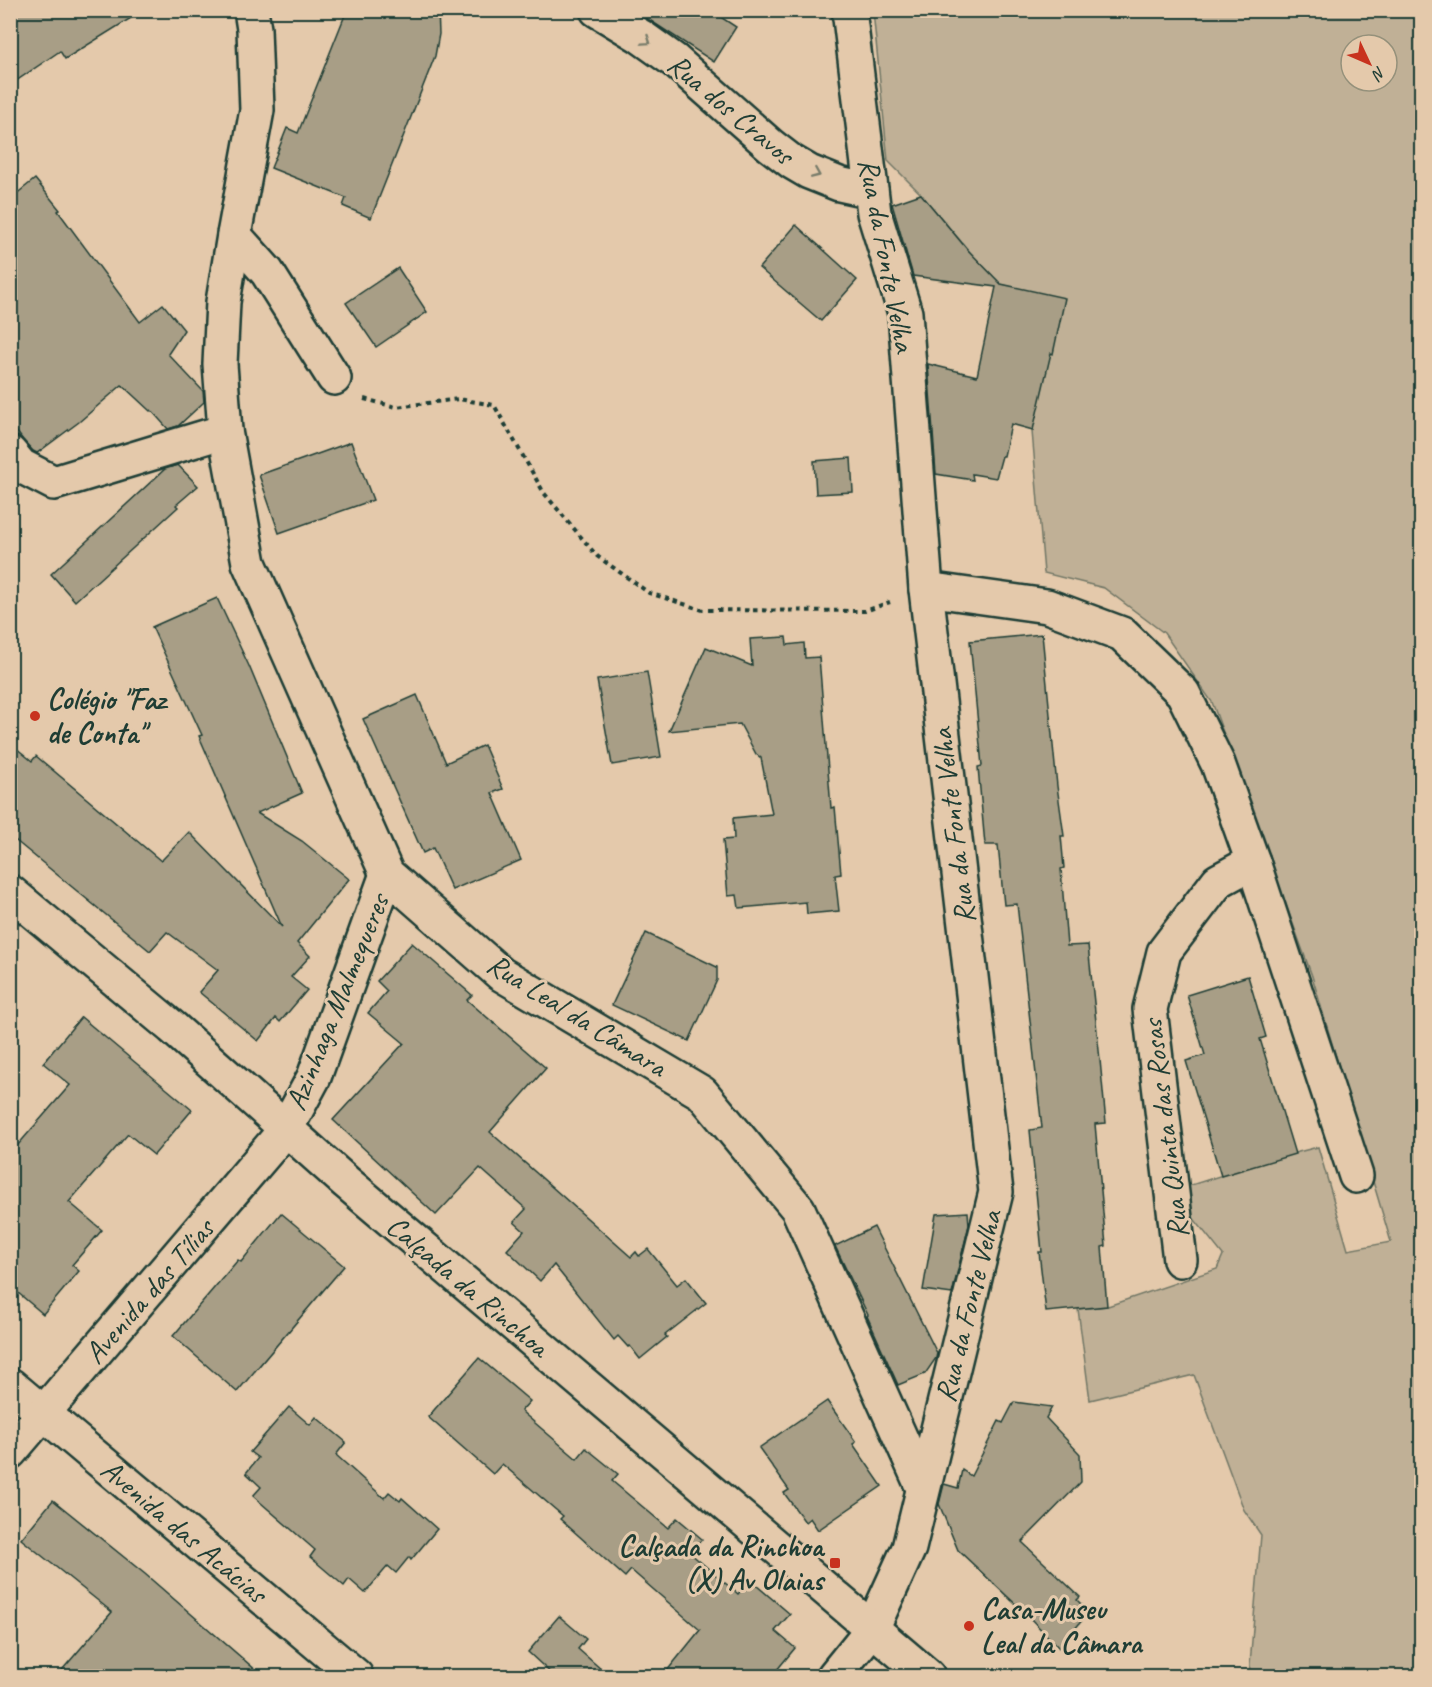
<svg xmlns="http://www.w3.org/2000/svg" width="1432" height="1687" viewBox="0 0 1432 1687" font-family="Caveat,sans-serif">
<rect width="100%" height="100%" fill="#e4c9ab"/>
<filter id="ink" filterUnits="userSpaceOnUse"><feTurbulence type="fractalNoise" baseFrequency=".0167" numOctaves="2"/><feDisplacementMap in="SourceGraphic" scale="12" xChannelSelector="R" yChannelSelector="G"/><feConvolveMatrix kernelMatrix="1 2 1 2 8 2 1 2 1" color-interpolation-filters="sRGB"/></filter>
<g filter="url(#ink)">
<!-- green -->
<path fill="#c0b096" stroke="#707665" stroke-width="1.5" fill-rule="evenodd" d="M873 11H1421V1676H1249L1261 1535 1244 1510 1194 1375 1090 1400 1078 1309 1108 1306 1217 1269 1223 1255 1187 1210 1185 1187 1279 1157 1318 1147 1348 1250 1391 1242 1312 976 1212 702 1164 633 1104 588 1044 573 1032 431 1063 300 996 283 921 194 888 161ZM1351 45H1387V81H1351Z"/>
<!-- building -->
<g fill="#a89e86" stroke="#1f3d34" stroke-width="1.5">
<polygon points="10,10 144,10 65,59 60,51 10,85"/>
<polygon points="347,10 438,10 439,34 435,56 371,218 343,206 346,198 271,168 287,128 298,133"/>
<polygon points="634,10 710,10 736,27 714,62"/>
<polygon points="35,179 60,210 58,211 140,322 163,304 184,330 168,354 203,391 204,402 178,426 168,429 151,410 150,411 122,385 79,422 37,453 33,451 23,440 10,423 10,199"/>
<polygon points="921,194 966,248 1001,284 1065,298 1053,354 1051,353 1033,430 1011,424 1004,456 1002,456 996,478 972,474 973,480 936,474 928,364 977,376 996,287 913,276 892,204"/>
<polygon points="796,225 857,280 821,321 759,268"/>
<polygon points="398,268 427,312 376,347 346,303"/>
<polygon points="351,442 373,500 279,533 259,475"/>
<polygon points="851,458 853,492 816,494 814,461"/>
<polygon points="178,465 198,486 176,505 178,507 75,601 51,574 165,469"/>
<polygon points="217,598 249,666 302,793 257,813 302,841 349,879 297,943 310,956 291,977 307,990 280,1022 276,1018 258,1041 199,992 218,970 167,932 150,951 10,836 10,743 32,761 36,756 161,861 189,832 282,927 199,736 202,735 152,627"/>
<polygon points="1042,634 1057,786 1064,836 1061,836 1064,868 1061,869 1067,946 1088,945 1100,1060 1106,1123 1095,1124 1106,1246 1102,1247 1107,1306 1046,1312 1039,1252 1042,1252 1030,1130 1042,1128 1017,904 1004,905 998,845 985,845 978,767 982,766 970,641"/>
<polygon points="786,637 787,645 804,643 805,658 819,657 831,808 835,807 841,874 835,875 839,911 807,914 806,902 739,908 737,895 728,896 723,840 734,839 733,818 772,814 761,758 756,754 740,724 669,731 706,647 752,666 750,639"/>
<polygon points="647,672 661,757 612,765 597,680"/>
<polygon points="417,695 446,763 484,745 503,789 492,793 521,860 452,890 433,848 423,853 363,719"/>
<polygon points="646,933 717,967 717,980 689,1041 612,1005"/>
<polygon points="412,943 472,995 467,1000 546,1068 490,1132 631,1257 636,1252 639,1256 648,1249 677,1285 686,1278 706,1303 665,1335 667,1337 640,1359 630,1346 628,1347 618,1336 614,1340 554,1265 540,1281 507,1250 524,1231 514,1222 526,1209 480,1168 436,1215 333,1120 404,1043 368,1013 387,991 377,981"/>
<polygon points="1248,976 1266,1037 1260,1039 1295,1154 1221,1176 1186,1061 1205,1055 1187,995"/>
<polygon points="81,1017 192,1110 154,1155 128,1134 69,1202 102,1230 72,1265 79,1271 43,1314 10,1286 10,1154 70,1085 43,1063"/>
<polygon points="968,1212 969,1225 952,1294 923,1290 936,1214"/>
<polygon points="281,1213 344,1266 237,1392 173,1336 238,1260 241,1262"/>
<polygon points="874,1227 937,1353 936,1358 925,1374 898,1385 867,1316 868,1315 835,1246"/>
<polygon points="479,1358 530,1401 521,1411 577,1459 586,1448 618,1474 612,1481 668,1528 677,1518 702,1539 690,1553 738,1594 750,1580 790,1614 775,1631 795,1648 771,1677 662,1677 700,1630 631,1570 625,1577 560,1519 563,1516 502,1464 493,1474 428,1417"/>
<polygon points="827,1401 856,1442 853,1444 882,1486 818,1530 810,1518 805,1522 784,1493 789,1490 759,1448"/>
<polygon points="1014,1402 1052,1407 1046,1418 1080,1454 1081,1482 1022,1542 1080,1597 1077,1600 1089,1612 1059,1648 1027,1615 958,1550 939,1504 944,1484 958,1488 962,1470 971,1476 999,1421 1003,1423"/>
<polygon points="289,1407 310,1425 316,1417 346,1442 336,1455 384,1498 389,1492 400,1501 402,1498 437,1529 411,1560 409,1557 396,1573 388,1566 365,1593 349,1579 344,1586 310,1557 315,1550 253,1496 261,1487 246,1473 258,1458 250,1452"/>
<polygon points="53,1500 145,1574 264,1677 56,1677 112,1612 21,1539"/>
<polygon points="559,1616 586,1639 578,1649 610,1677 555,1677 528,1652"/>
</g>
<g fill="none" stroke-linecap="round" stroke-linejoin="round">
<defs>
<g id="minor">
<polyline points="251,10 254,29 257,110 234,235 223,302 220,364 225,431 249,563 387,874 501,974 702,1093 798,1209 923,1488"/>
<polyline points="597,10 640,36 675,61 770,145 792,162 809,172 839,184 871,191"/>
<polyline points="234,235 267,272 334,378"/>
<polyline points="10,453 21,466 54,483 225,431"/>
<polyline points="926,589 1047,606 1122,634 1183,693 1218,764 1253,862 1218,881 1164,952 1150,1009 1180,1260"/>
<polyline points="1253,862 1356,1176"/>
<polyline points="10,1385 356,1676"/>
<polyline points="10,1452 286,1129 314,1077 387,874"/>
<polyline points="834,1676 872,1629 909,1548 996,1192 926,589 905,313 874,213 849,10"/>
</g>
<polyline id="tertiary" points="10,892 172,1027 346,1182 928,1676"/>
</defs>
<!-- minor casing -->
<use href="#minor" stroke="#1f3d34" stroke-width="38"/>
<!-- tertiary casing -->
<use href="#tertiary" stroke="#1f3d34" stroke-width="38"/>
<!-- path -->
<polyline stroke="#1f3d34" stroke-width="4" stroke-dasharray="4.5 4.5" stroke-linecap="butt" points="364,399 396,407 459,399 494,405 544,493 597,556 649,593 703,610 865,611 890,602"/>
<!-- minor -->
<use href="#minor" stroke="#e4c9ab" stroke-width="33"/>
<!-- tertiary -->
<use href="#tertiary" stroke="#e4c9ab" stroke-width="33"/>
</g>
<!-- one-way arrows -->
<defs><path id="oneway-chevron" d="M-2-3.5L2.5 0L-2 3.5" fill="none" stroke-width="1.6" stroke-linecap="round" stroke-linejoin="round" transform="scale(1.5)"/></defs>
<g stroke="#787c6a">
<use href="#oneway-chevron" transform="translate(647 41) rotate(34)"/>
<use href="#oneway-chevron" transform="translate(816 174) rotate(23)"/>
</g>
</g>
<!-- markers -->
<g fill="#c8321e" stroke="#e4c9ab" stroke-width="2">
<circle cx="35" cy="716" r="6"/>
<rect x="829" y="1557" width="12" height="12" rx="3"/>
<circle cx="969" cy="1626" r="6"/>
</g>
<g text-anchor="middle" dominant-baseline="central" stroke-width="6" stroke-linejoin="round" paint-order="stroke">
<!-- street labels -->
<g font-size="30" fill="#1f3d34" stroke="#e4c9ab">
<text transform="translate(731 109) rotate(40)">Rua dos Cravos</text>
<text transform="translate(887 255) rotate(79)">Rua da Fonte Velha</text>
<text transform="translate(953 826) rotate(-97)">Rua da Fonte Velha</text>
<text transform="translate(337 1002) rotate(-68)">Azinhaga Malmequeres</text>
<text transform="translate(577 1015) rotate(32)">Rua Leal da Câmara</text>
<text transform="translate(1165 1129) rotate(-97)">Rua Quinta das Rosas</text>
<text transform="translate(468 1286) rotate(40)">Calçada da Rinchoa</text>
<text transform="translate(149 1291) rotate(-49)">Avenida das Tílias</text>
<text transform="translate(968 1306) rotate(-76)">Rua da Fonte Velha</text>
<text transform="translate(184 1531) rotate(40)">Avenida das Acácias</text>
</g>
<!-- poi labels -->
<g font-size="30" font-weight="bold" fill="#1f3d34" stroke="#e4c9ab" text-anchor="start">
<text x="47" y="699">Colégio "Faz<tspan x="47" dy="34">de Conta"</tspan></text>
<text x="823" y="1546" text-anchor="end">Calçada da Rinchoa<tspan x="823" dy="34">(X) Av Olaias</tspan></text>
<text x="981" y="1609">Casa-Museu<tspan x="981" dy="34">Leal da Câmara</tspan></text>
</g>
</g>
<!-- margin -->
<rect width="1432" height="1687" fill="none" stroke="#e4c9ab" stroke-width="36"/>
<rect x="18" y="18" width="1396" height="1651" fill="none" stroke="#1f3d34" stroke-width="2" filter="url(#ink)"/>
<!-- north arrow -->
<g transform="translate(1369 63) rotate(134)"><circle r="28" fill="#e4c9ab" stroke="#95917b" stroke-width="1.5"/>
<path d="M0-4.5L10 22L0 15L-10 22Z" fill="#c8321e"/>
<text y="-9" font-size="16" font-weight="bold" text-anchor="middle" fill="#1f3d34">N</text>
</g>
</svg>
